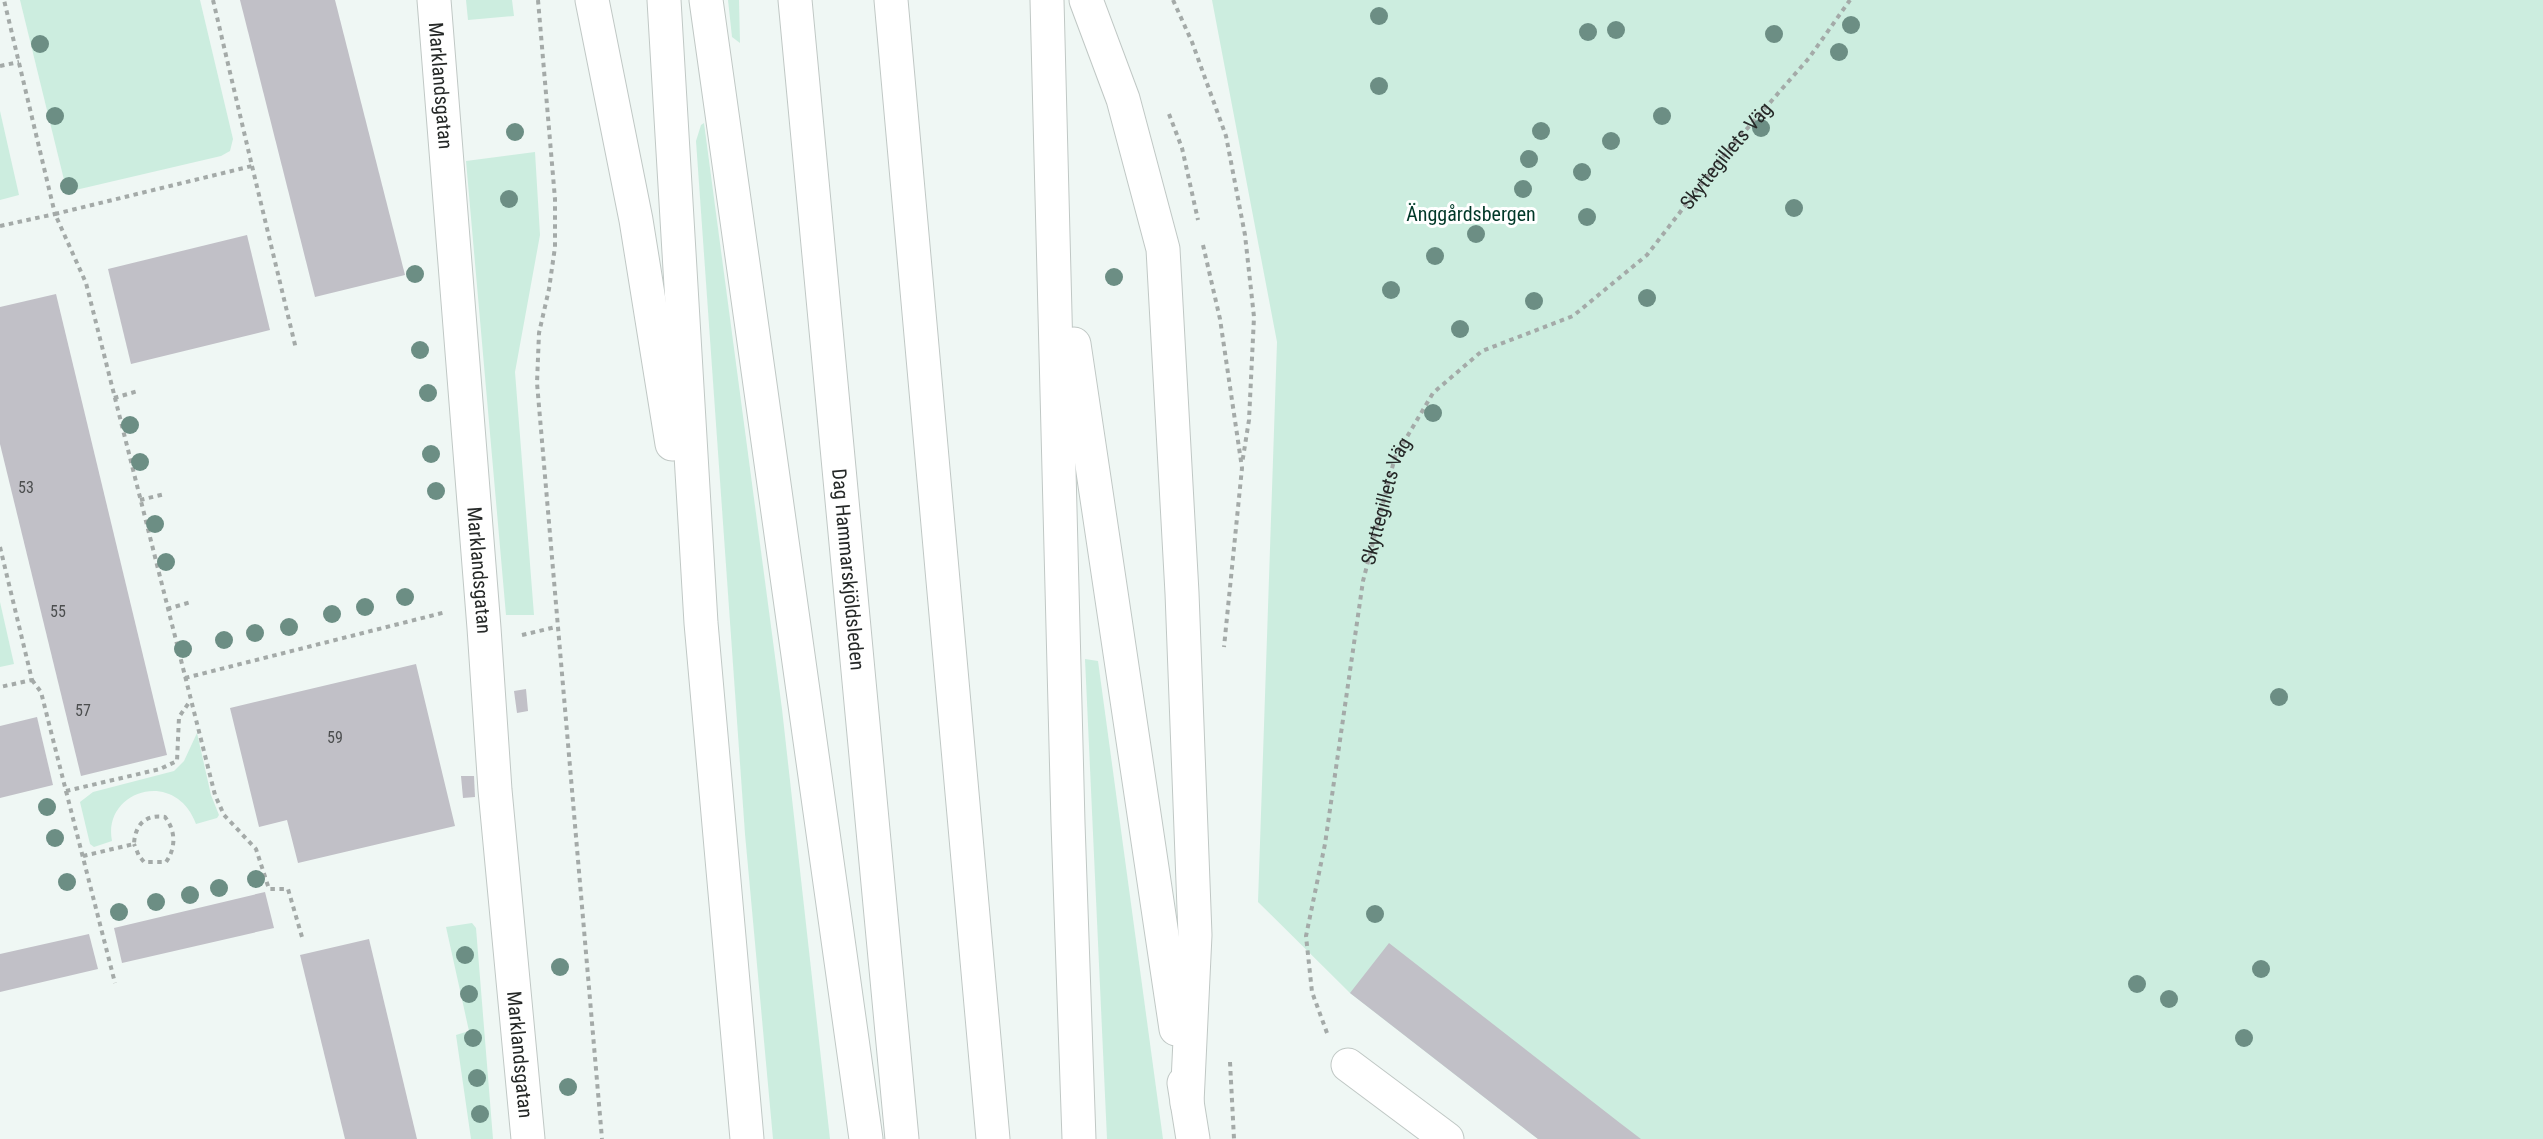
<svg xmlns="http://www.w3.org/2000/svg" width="2543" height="1139" viewBox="0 0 2543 1139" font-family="'Roboto Condensed',sans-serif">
<rect width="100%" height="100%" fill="#eff7f4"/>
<!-- green -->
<g fill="#cceddf">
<polygon points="20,0 200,0 233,139 230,151 221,156 67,192"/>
<polygon points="466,0 512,0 514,16 468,20"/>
<polygon points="728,0 739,0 740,43 732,37"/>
<polygon points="1212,0 2543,0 2543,1139 1538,1139 1350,993 1258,902 1277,342"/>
<polygon points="0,111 19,195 0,200"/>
<polygon points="704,123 782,709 830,1139 773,1139 745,834 696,141 701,125"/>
<polygon points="535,152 540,235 515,372 534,615 506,615 466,161"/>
<polygon points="0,602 14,664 0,667"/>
<polygon points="1085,659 1098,661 1163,1139 1107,1139"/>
<path d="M197 733 211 795 219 815 217 818 196 824C175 767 102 791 112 841L94 847 90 844 80 802 93 792 174 771 184 761Z"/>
<polygon points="472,923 476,928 493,1139 471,1139 456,1035 469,1031 446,927"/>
</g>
<!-- building -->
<g fill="#c1c0c7">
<polygon points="240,0 335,0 405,275 315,297"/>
<polygon points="247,235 270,330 131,364 108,269"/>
<polygon points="56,294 167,755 81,776 0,444 0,307"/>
<polygon points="416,664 455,826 298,863 287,820 259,827 230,708"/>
<polygon points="526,689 528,711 517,713 514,691"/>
<polygon points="37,717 53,785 0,798 0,726"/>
<polygon points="461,776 474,776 475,797 463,798"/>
<polygon points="265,892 274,928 122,963 114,928"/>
<polygon points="89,934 98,969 0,992 0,954"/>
<polygon points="369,939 417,1139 345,1139 300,955"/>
<polygon points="1389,943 1620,1123 1641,1139 1538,1139 1350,993"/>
</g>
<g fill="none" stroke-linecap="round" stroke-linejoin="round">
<defs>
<g id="minor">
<path id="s2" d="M434 0 484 628 495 790 528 1139"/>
<polyline points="1348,1065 1447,1139"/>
</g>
<g id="major">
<polyline points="592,0 636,220 672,444"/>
<polyline points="664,0 701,623 747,1139"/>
<polyline points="706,0 866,1139"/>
<path id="s3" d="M795 0 902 1139"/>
<polyline points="891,0 993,1139"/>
<polyline points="1047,0 1068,823 1079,1139"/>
<polyline points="1086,0 1123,99 1163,249 1182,593 1195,935 1187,1103"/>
<polyline points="1074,344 1176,1029"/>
<polyline points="1184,1083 1193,1139"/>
</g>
</defs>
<!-- minor casing -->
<use href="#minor" stroke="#c0c8c5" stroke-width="35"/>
<!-- major casing -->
<use href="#major" stroke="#c0c8c5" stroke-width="35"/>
<!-- path -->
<g stroke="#a4aaa8" stroke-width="4" stroke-dasharray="4.5 4.5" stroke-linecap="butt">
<polyline points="213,0 252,166 55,214 86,283 215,795 224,815 256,849 269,889 288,889 302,937"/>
<polyline points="538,0 555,199 555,247 549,289 539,333 537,383 602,1139"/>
<polyline points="1173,0 1192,42 1226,136 1245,235 1254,317 1249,420 1242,464"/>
<polyline points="0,66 19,62"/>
<polyline points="1169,114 1182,148 1198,220"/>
<polyline points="252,166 296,349"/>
<polyline points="0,226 55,214 4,0"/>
<polyline points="1203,245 1220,319 1242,468 1224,647"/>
<polyline points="114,398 138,391"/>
<polyline points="140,500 165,494"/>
<polyline points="0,547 32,680 0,687"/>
<polyline points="167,609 191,602"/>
<polyline points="522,635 556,627"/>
<polyline points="185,678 446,612"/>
<polyline points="32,680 41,692 66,791 160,769 177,761 179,717 190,701"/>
<polyline points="66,791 115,983"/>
<path d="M83 856 134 844C135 825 145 814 165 817 176 831 176 848 166 862H144L139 856 134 844"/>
<path id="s1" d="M1327 1033 1312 992 1306 936 1325 844 1363 581 1395 457 1433 393 1482 351 1573 316 1647 255 1725 154 1809 58 1850 0"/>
<polyline points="1230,1062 1234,1139"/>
</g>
<!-- minor -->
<use href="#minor" stroke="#fff" stroke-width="33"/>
<!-- major -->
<use href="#major" stroke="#fff" stroke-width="33"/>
</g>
<!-- trees -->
<g fill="#6c8e84">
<circle cx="1379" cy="16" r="9"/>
<circle cx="1851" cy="25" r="9"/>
<circle cx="1616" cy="30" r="9"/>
<circle cx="1588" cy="32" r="9"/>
<circle cx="1774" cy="34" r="9"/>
<circle cx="40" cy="44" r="9"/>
<circle cx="1839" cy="52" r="9"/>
<circle cx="1379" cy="86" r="9"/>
<circle cx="55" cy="116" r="9"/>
<circle cx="1662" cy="116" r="9"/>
<circle cx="1761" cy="128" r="9"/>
<circle cx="1541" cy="131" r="9"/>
<circle cx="515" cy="132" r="9"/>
<circle cx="1611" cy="141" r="9"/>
<circle cx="1529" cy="159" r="9"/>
<circle cx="1582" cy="172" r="9"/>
<circle cx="69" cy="186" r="9"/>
<circle cx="1523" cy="189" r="9"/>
<circle cx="509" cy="199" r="9"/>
<circle cx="1794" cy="208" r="9"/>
<circle cx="1587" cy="217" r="9"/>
<circle cx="1476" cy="234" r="9"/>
<circle cx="1435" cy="256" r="9"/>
<circle cx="415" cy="274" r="9"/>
<circle cx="1114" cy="277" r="9"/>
<circle cx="1391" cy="290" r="9"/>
<circle cx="1647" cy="298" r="9"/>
<circle cx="1534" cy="301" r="9"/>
<circle cx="1460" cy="329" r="9"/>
<circle cx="420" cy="350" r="9"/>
<circle cx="428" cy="393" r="9"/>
<circle cx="1433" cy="413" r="9"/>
<circle cx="130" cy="425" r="9"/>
<circle cx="431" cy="454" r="9"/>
<circle cx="140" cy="462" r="9"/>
<circle cx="436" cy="491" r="9"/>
<circle cx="155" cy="524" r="9"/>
<circle cx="166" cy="562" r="9"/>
<circle cx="405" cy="597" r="9"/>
<circle cx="365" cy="607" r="9"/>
<circle cx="332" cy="614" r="9"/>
<circle cx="289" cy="627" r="9"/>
<circle cx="255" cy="633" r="9"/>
<circle cx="224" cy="640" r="9"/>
<circle cx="183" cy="649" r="9"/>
<circle cx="2279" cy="697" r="9"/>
<circle cx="47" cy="807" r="9"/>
<circle cx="55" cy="838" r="9"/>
<circle cx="256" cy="879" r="9"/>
<circle cx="67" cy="882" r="9"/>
<circle cx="219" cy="888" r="9"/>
<circle cx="190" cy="895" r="9"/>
<circle cx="156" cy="902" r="9"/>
<circle cx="119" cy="912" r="9"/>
<circle cx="1375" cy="914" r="9"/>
<circle cx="465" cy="955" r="9"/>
<circle cx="560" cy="967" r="9"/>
<circle cx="2261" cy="969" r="9"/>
<circle cx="2137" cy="984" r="9"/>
<circle cx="469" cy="994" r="9"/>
<circle cx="2169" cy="999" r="9"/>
<circle cx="473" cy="1038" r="9"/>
<circle cx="2244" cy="1038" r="9"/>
<circle cx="477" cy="1078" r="9"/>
<circle cx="568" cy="1087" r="9"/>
<circle cx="480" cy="1114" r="9"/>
</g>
<g text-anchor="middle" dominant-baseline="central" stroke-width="6" stroke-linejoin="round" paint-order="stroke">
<!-- number labels -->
<g font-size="16" fill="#4c4e4f">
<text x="26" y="487">53</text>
<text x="58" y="611">55</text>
<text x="83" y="710">57</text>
<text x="335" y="737">59</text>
</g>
<!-- street labels -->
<g font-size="20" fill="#252827" stroke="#fff">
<text stroke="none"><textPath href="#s2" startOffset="86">Marklandsgatan</textPath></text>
<text stroke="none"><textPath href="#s1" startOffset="1047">Skyttegillets Väg</textPath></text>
<text stroke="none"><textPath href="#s1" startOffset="543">Skyttegillets Väg</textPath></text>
<text stroke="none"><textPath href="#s2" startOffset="572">Marklandsgatan</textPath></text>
<text stroke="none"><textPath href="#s3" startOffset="572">Dag Hammarskjöldsleden</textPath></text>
<text stroke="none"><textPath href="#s2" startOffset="1058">Marklandsgatan</textPath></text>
</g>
<!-- park labels -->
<g font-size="20" fill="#003828" stroke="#fff">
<text x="1471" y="214">Änggårdsbergen</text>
</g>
</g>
</svg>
